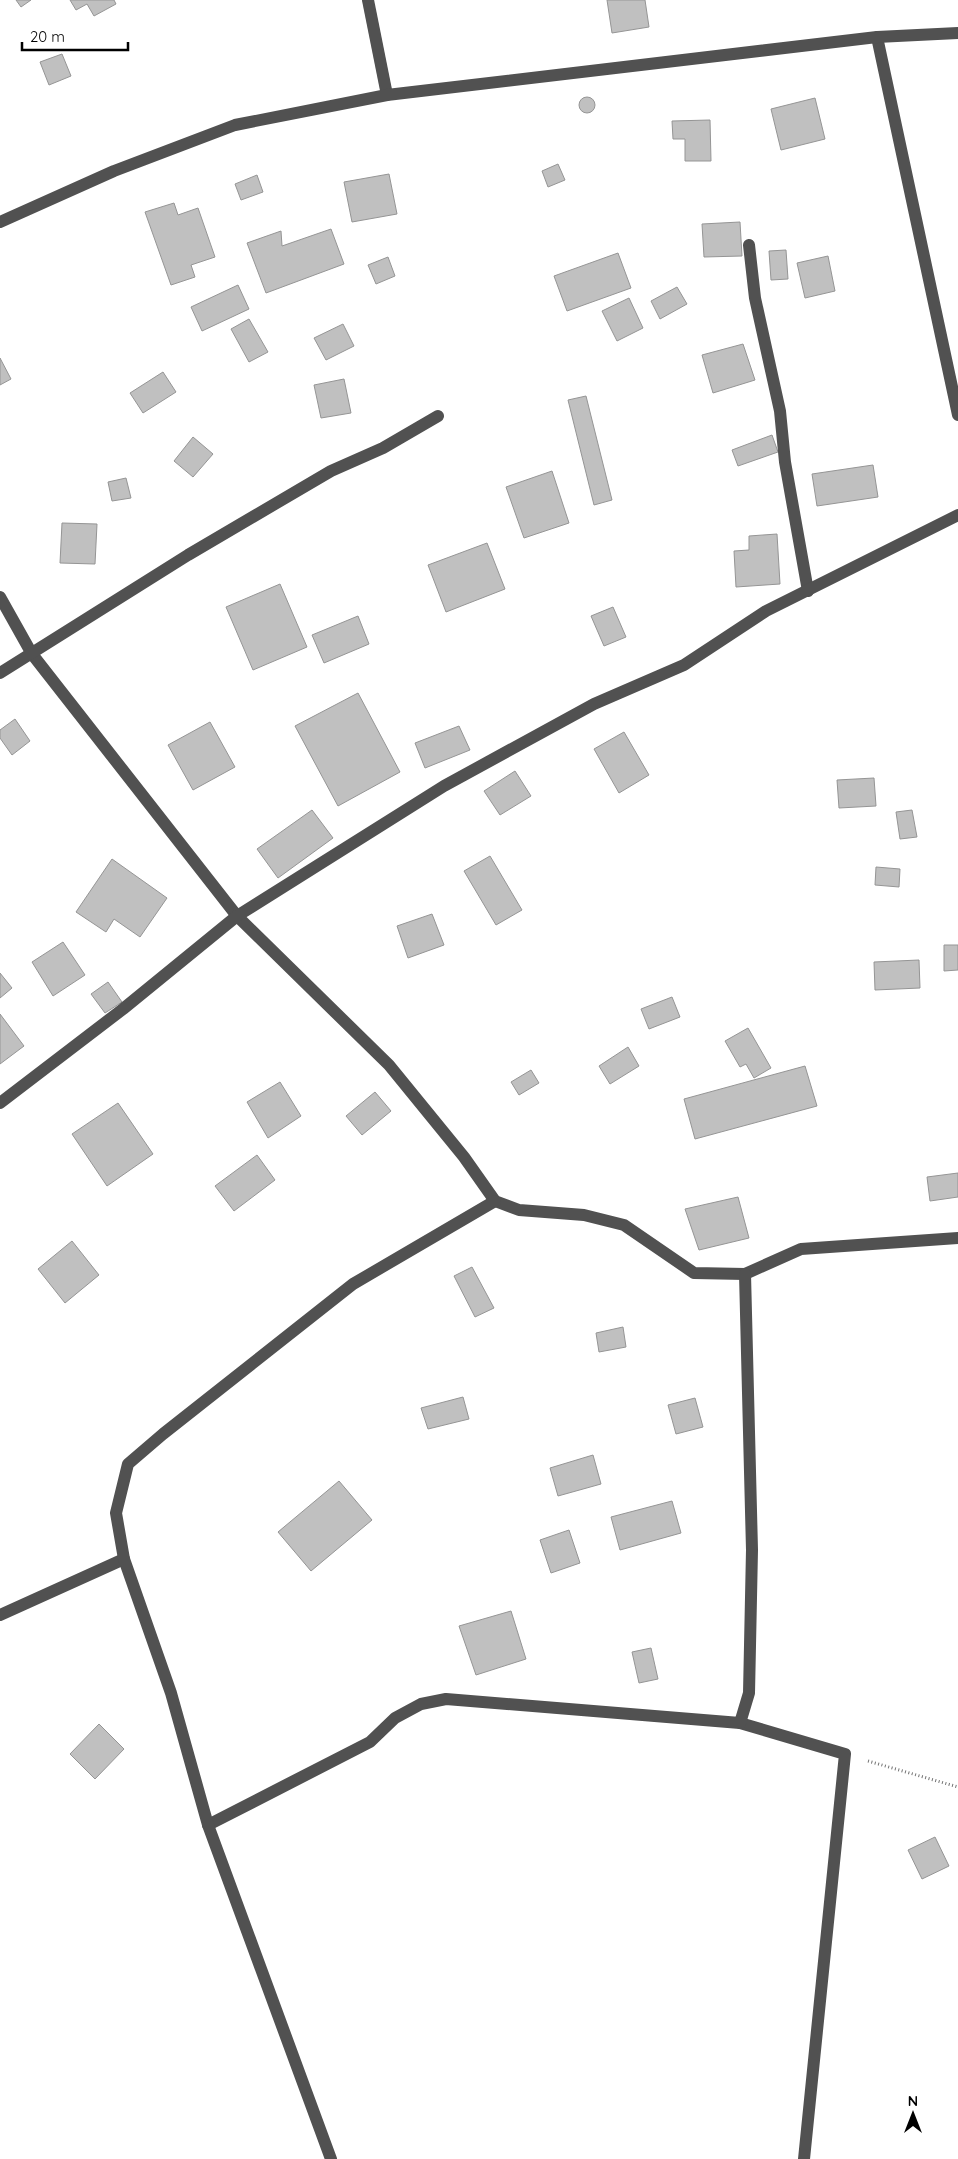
<svg xmlns="http://www.w3.org/2000/svg" width="958" height="2159" viewBox="0 0 958 2159" font-family="Quicksand,sans-serif">
<rect width="100%" height="100%" fill="#fff"/>
<!-- building -->
<g fill="#c0c0c0" stroke="#959595">
<polygon points="16,0 31,0 21,7"/>
<polygon points="70,0 114,0 116,4 94,16 87,4 76,10"/>
<polygon points="607,0 645,0 649,27 612,33"/>
<polygon points="62,54 71,76 49,85 40,62"/>
<circle cx="587" cy="105" r="8"/>
<polygon points="815,98 825,139 781,150 771,109"/>
<polygon points="710,120 711,161 685,161 685,139 673,139 672,121"/>
<polygon points="558,164 565,180 548,187 542,171"/>
<polygon points="389,174 397,214 352,222 344,182"/>
<polygon points="257,175 263,192 241,200 235,184"/>
<polygon points="174,203 178,215 198,208 215,257 191,265 195,277 171,285 145,212"/>
<polygon points="740,222 742,256 704,257 702,224"/>
<polygon points="331,229 344,264 266,293 247,243 281,231 282,246"/>
<polygon points="786,250 788,279 771,280 769,251"/>
<polygon points="618,253 631,288 567,311 554,276"/>
<polygon points="828,256 835,291 805,298 797,263"/>
<polygon points="388,257 395,276 376,284 368,265"/>
<polygon points="238,285 249,309 202,331 191,307"/>
<polygon points="677,287 687,304 660,319 651,301"/>
<polygon points="629,298 643,328 617,341 602,311"/>
<polygon points="249,319 268,352 249,362 231,329"/>
<polygon points="343,324 354,346 326,360 314,338"/>
<polygon points="743,344 755,380 713,393 702,355"/>
<polygon points="0,358 11,379 0,385"/>
<polygon points="163,372 176,392 143,413 130,393"/>
<polygon points="344,379 351,413 321,418 314,385"/>
<polygon points="586,396 612,500 594,505 568,400"/>
<polygon points="772,435 778,452 738,466 732,450"/>
<polygon points="193,437 213,454 193,477 174,461"/>
<polygon points="873,465 878,497 817,506 812,474"/>
<polygon points="552,471 569,523 524,538 506,487"/>
<polygon points="126,478 131,498 112,501 108,482"/>
<polygon points="62,523 97,524 95,564 60,563"/>
<polygon points="777,534 780,584 736,587 734,551 749,550 749,536"/>
<polygon points="487,543 505,589 446,612 428,565"/>
<polygon points="280,584 307,647 253,670 226,607"/>
<polygon points="613,607 626,637 604,646 591,616"/>
<polygon points="358,616 369,644 324,663 312,635"/>
<polygon points="358,693 400,772 338,806 295,726"/>
<polygon points="15,719 30,741 12,755 0,738 0,730"/>
<polygon points="210,722 235,767 193,790 168,745"/>
<polygon points="459,726 470,750 425,768 415,743"/>
<polygon points="624,732 649,775 619,793 594,749"/>
<polygon points="515,771 531,796 500,815 484,791"/>
<polygon points="874,778 876,806 839,808 837,780"/>
<polygon points="312,810 333,838 278,878 257,849"/>
<polygon points="912,810 917,837 900,839 896,812"/>
<polygon points="490,856 522,910 496,925 464,871"/>
<polygon points="112,859 167,898 140,937 114,919 106,932 76,912"/>
<polygon points="876,867 900,869 899,887 875,885"/>
<polygon points="432,914 444,945 408,958 397,926"/>
<polygon points="63,942 85,975 53,996 32,962"/>
<polygon points="944,945 958,945 958,970 944,971"/>
<polygon points="919,960 920,988 875,990 874,962"/>
<polygon points="0,973 12,988 0,998"/>
<polygon points="108,982 122,1002 105,1013 91,994"/>
<polygon points="672,997 680,1017 649,1029 641,1009"/>
<polygon points="0,1014 24,1046 0,1064"/>
<polygon points="748,1028 771,1068 754,1078 746,1064 740,1067 725,1041"/>
<polygon points="628,1047 639,1066 610,1084 599,1066"/>
<polygon points="805,1066 817,1106 695,1139 684,1099"/>
<polygon points="531,1070 539,1083 519,1095 511,1082"/>
<polygon points="280,1082 301,1116 268,1138 247,1102"/>
<polygon points="375,1092 391,1111 362,1135 346,1116"/>
<polygon points="118,1103 153,1154 107,1186 72,1134"/>
<polygon points="257,1155 275,1180 234,1211 215,1186"/>
<polygon points="958,1173 958,1197 930,1201 927,1177"/>
<polygon points="738,1197 749,1238 699,1250 685,1209"/>
<polygon points="72,1241 99,1275 65,1303 38,1269"/>
<polygon points="472,1267 494,1308 475,1317 454,1276"/>
<polygon points="623,1327 626,1347 599,1352 596,1333"/>
<polygon points="463,1397 469,1419 428,1429 421,1408"/>
<polygon points="695,1398 703,1427 676,1434 668,1405"/>
<polygon points="593,1455 601,1484 558,1496 550,1468"/>
<polygon points="339,1481 372,1520 311,1571 278,1532"/>
<polygon points="672,1501 681,1533 620,1550 611,1517"/>
<polygon points="569,1530 580,1563 551,1573 540,1540"/>
<polygon points="511,1611 526,1659 476,1675 459,1626"/>
<polygon points="651,1648 658,1679 639,1683 632,1652"/>
<polygon points="99,1724 124,1749 95,1779 70,1754"/>
<polygon points="935,1837 949,1866 922,1879 908,1850"/>
</g>
<g fill="none" stroke-linecap="round" stroke-linejoin="round">
<!-- path -->
<polyline stroke="#737373" stroke-width="3" stroke-dasharray="1 2.5" stroke-linecap="butt" points="868,1761 958,1787"/>
<!-- minor -->
<g stroke="#515151" stroke-width="12">
<polyline points="368,0 387,95"/>
<polyline points="877,37 958,415"/>
<polyline points="0,222 114,171 235,125 387,95 877,37 958,33"/>
<polyline points="749,245 755,298 780,411 785,462 808,591"/>
<polyline points="0,597 32,654 237,916 389,1065 464,1157 495,1201 519,1210 584,1215 624,1225 694,1273 745,1274 801,1249 958,1238"/>
<polyline points="0,673 188,555 331,471 383,448 438,416"/>
<polyline points="0,1103 123,1009 237,916 444,786 594,704 684,665 766,611 958,515"/>
<polyline points="0,1615 124,1559"/>
<polyline points="740,1723 845,1754 804,2159"/>
<polyline points="208,1825 370,1742 395,1718 421,1704 446,1699 740,1723 749,1693 752,1550 745,1274"/>
<polyline points="331,2159 208,1825 171,1693 124,1559 116,1513 128,1464 163,1434 353,1284 495,1201"/>
</g>
</g>
<!-- north arrow -->
<g transform="translate(913 2114)" stroke="#ffffff" stroke-width="4" paint-order="stroke">
<path d="M0-4L9 19L0 12L-9 19Z" fill="#000000"/>
<text y="-8" font-size="14" font-weight="bold" text-anchor="middle" fill="#000000">N</text>
</g>
<!-- scale -->
<path d="M22 42v8h106v-8" fill="none" stroke="#000000" stroke-width="2.5"/>
<text x="30" y="42" font-size="15" fill="#000000" stroke="#ffffff" stroke-width="4" paint-order="stroke">20 m</text>
</svg>
